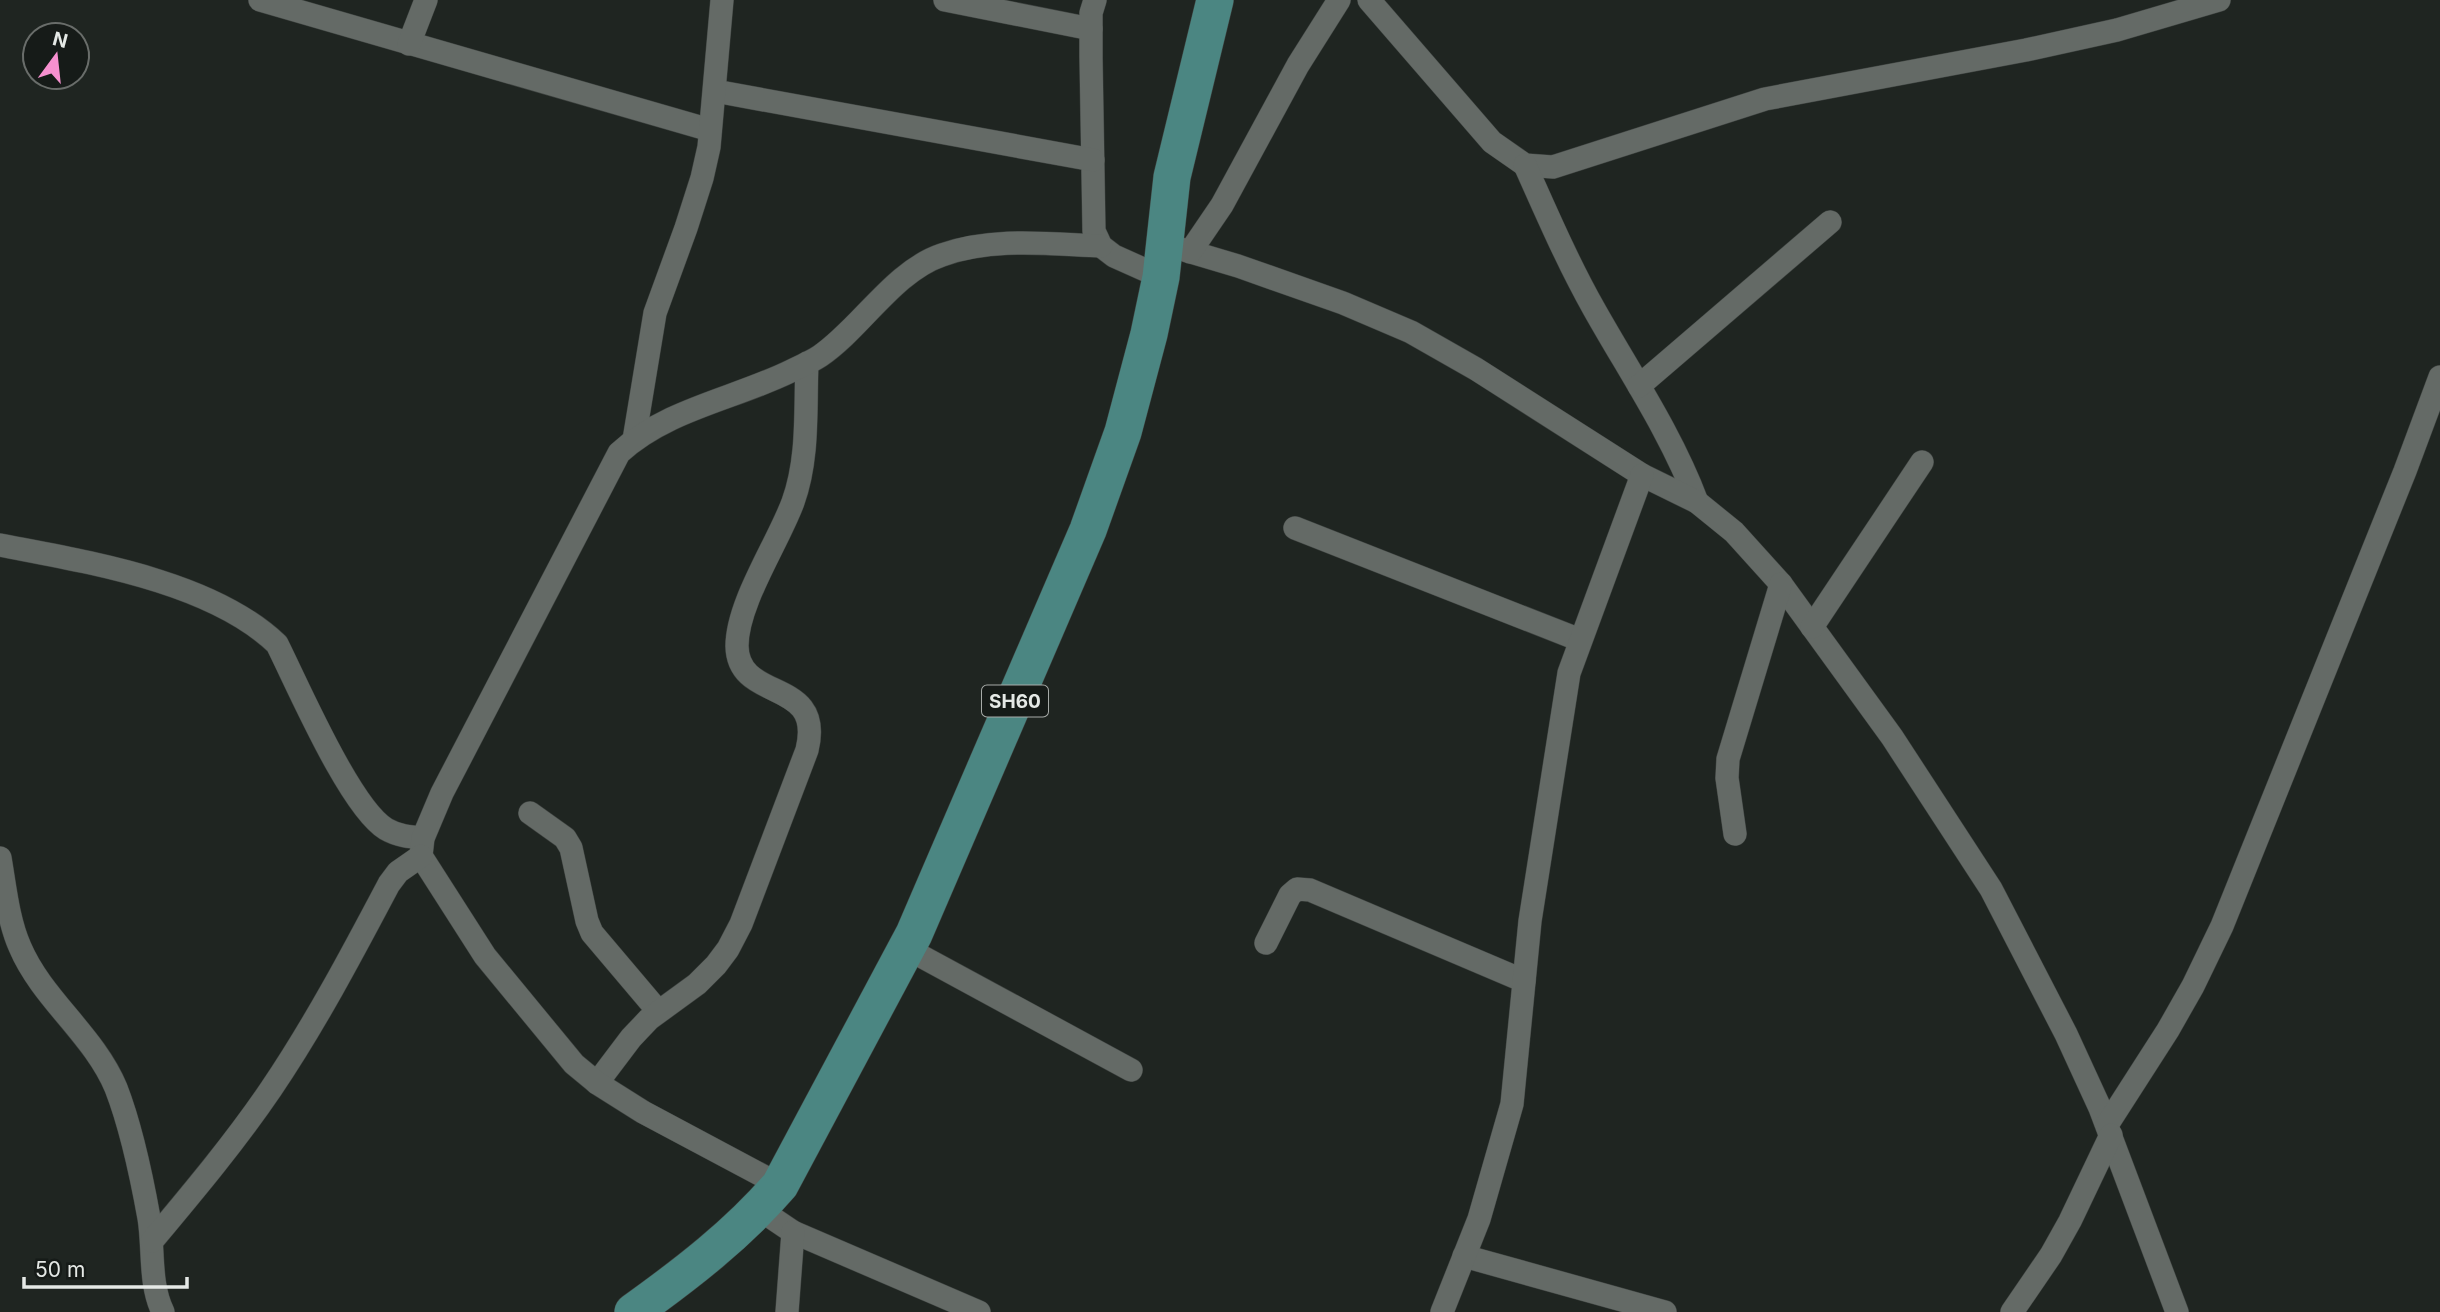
<svg xmlns="http://www.w3.org/2000/svg" width="2440" height="1312" viewBox="0 0 2440 1312" font-family="Inter,sans-serif">
<rect width="100%" height="100%" fill="#1f2521"/>
<g fill="none" stroke-linecap="round" stroke-linejoin="round">
<defs>
<g id="minor">
<polyline points="260,0 710,130"/>
<polyline points="945,0 1091,29"/>
<polyline points="1095,0 1091,13 1091,57 1094,231 1101,246 1114,256 1161,277"/>
<polyline points="1369,0 1492,142 1525,165 1553,167 1765,99 2026,50 2117,30 2219,0"/>
<polyline points="409,44 426,0"/>
<polyline points="715,91 1093,160"/>
<path d="M1525 165C1547 214 1568 263 1594 309 1630 373 1671 433 1697 502"/>
<polyline points="1164,244 1238,266 1343,303 1411,332 1476,369 1642,475 1697,502 1734,532 1781,584 1892,737 1991,889 2066,1034 2100,1108 2177,1312"/>
<polyline points="1190,252 1222,205 1298,65 1339,0"/>
<polyline points="1639,386 1830,222"/>
<polyline points="634,440 655,313 686,228 702,178 709,147 722,0"/>
<polyline points="1295,528 1580,640"/>
<path d="M0 545C87 562 211 581 277 644 298 686 350 807 386 829 398 836 410 837 423 838"/>
<polyline points="1812,627 1922,462"/>
<polyline points="530,813 565,838 571,848 587,921 592,933 658,1011"/>
<polyline points="1735,834 1727,778 1728,759 1781,584"/>
<path d="M0 858C5 887 8 920 20 947 42 999 94 1035 116 1088 130 1124 142 1179 149 1218 154 1248 149 1284 163 1312"/>
<polyline points="1266,943 1290,895 1297,889 1310,890 1524,981"/>
<polyline points="906,948 1131,1070"/>
<path d="M597 1083 631 1038 649 1019 697 984 716 965 728 949 741 924 807 750C825 676 738 704 737 646 737 603 778 543 793 502 809 458 805 409 807 363"/>
<polyline points="2107,1125 2168,1030 2193,986 2222,926 2405,471 2440,377"/>
<path d="M780 1185 643 1112 597 1083 574 1064 485 956 421 856 423 838 442 793 619 453C667 409 734 399 791 371 801 366 811 362 820 356 861 328 894 271 942 255 993 237 1048 244 1101 246"/>
<polyline points="759,1209 793,1232 979,1312"/>
<path d="M152 1241C193 1192 235 1142 271 1089 315 1024 352 954 389 884L398 872 421 856"/>
<polyline points="1464,1256 1665,1312"/>
<polyline points="787,1312 793,1232"/>
<polyline points="1442,1312 1479,1219 1512,1104 1530,921 1569,673 1642,475"/>
<polyline points="2012,1312 2051,1255 2070,1221 2111,1135"/>
</g>
<path id="primary" d="M633 1312C686 1274 738 1234 780 1185L914 934 1088 530 1123 432 1149 334 1161 277 1172 177 1215 0"/>
</defs>
<!-- minor casing -->
<use href="#minor" stroke="#3e4340" stroke-width="24"/>
<!-- primary casing -->
<use href="#primary" stroke="#3e4340" stroke-width="38"/>
<!-- minor -->
<use href="#minor" stroke="#646a66" stroke-width="23"/>
<!-- primary -->
<use href="#primary" stroke="#4b8682" stroke-width="37"/>
</g>
<g text-anchor="middle" dominant-baseline="central" stroke-width="7" stroke-linejoin="round" paint-order="stroke">
<!-- shield labels -->
<rect fill="#161b18" stroke="#a7aba8" stroke-width="2" x="982" y="685.5" width="66" height="31" rx="5"/>
<g font-size="19" font-weight="bold" fill="#e5e9e6">
<text x="1015" y="701">SH60</text>
</g>
</g>
<!-- north arrow -->
<g transform="translate(56 56) rotate(15)"><circle r="33" fill="#161b18" stroke="#696d6a" stroke-width="2"/>
<path d="M0-5L12 26L0 18L-12 26Z" fill="#f690cf"/>
<text y="-10" font-size="19" font-weight="bold" text-anchor="middle" fill="#e5e9e6">N</text>
</g>
<!-- scale -->
<path d="M24 1277v10h163v-10" fill="none" stroke="#e5e9e6" stroke-width="3.5"/>
<text x="35" y="1277" font-size="21" fill="#e5e9e6" stroke="#161b18" stroke-width="5" paint-order="stroke">50 m</text>
</svg>
